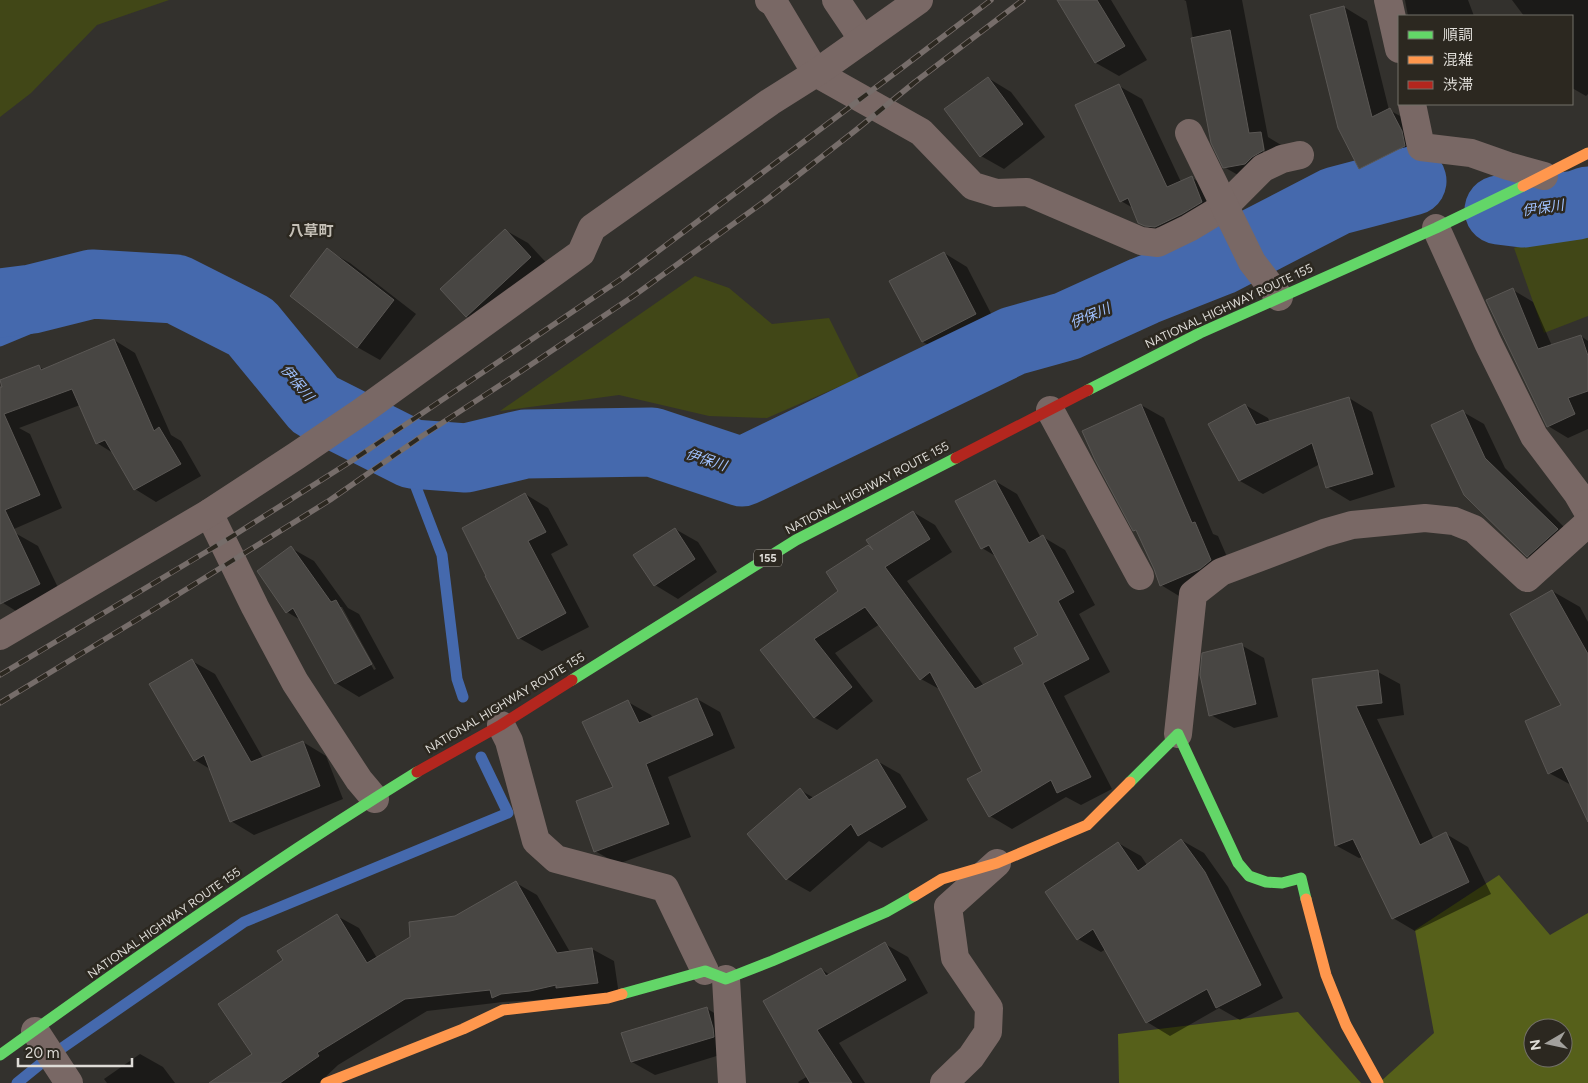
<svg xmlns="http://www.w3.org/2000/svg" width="1588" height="1083" viewBox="0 0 1588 1083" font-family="Figtree,'Noto Sans JP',sans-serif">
<rect width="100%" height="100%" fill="#33312d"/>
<!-- green -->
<g fill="#414717">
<polygon points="0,0 169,0 97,25 31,93 0,117"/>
<polygon points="1588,221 1588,316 1544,333 1514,248"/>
<polygon points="695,276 729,288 772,324 829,318 859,378 767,418 709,416 619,395 500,411"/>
</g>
<!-- forest -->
<g fill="#56601a" fill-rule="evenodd">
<path d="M1499 875 1550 935 1588 913V1083H1379L1434 1033 1415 930ZM1533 1028H1563V1058H1533Z"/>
<polygon points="1298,1012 1361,1083 1119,1083 1118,1034"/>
</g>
<!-- shadow -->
<g fill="#0007" fill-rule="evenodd">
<polygon points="1059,0 1111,0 1147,60 1119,76 1096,63"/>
<path d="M1184 0H1242L1268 137 1281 145 1284 162 1245 179 1224 167 1212 142 1186 1ZM1261 140H1263L1266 156 1264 157Z"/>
<polygon points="1405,0 1468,0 1474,16 1408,16"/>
<polygon points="1512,0 1588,0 1588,94 1586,96 1572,88 1572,16 1524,16"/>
<polygon points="1344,7 1367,21 1389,110 1413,123 1427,160 1383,182 1360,168"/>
<polygon points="988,78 1011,92 1045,137 1004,169 981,156"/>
<polygon points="1119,86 1142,99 1181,182 1192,178 1215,191 1179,239 1157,227 1157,230 1162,235 1139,222 1133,208 1121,201"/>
<polygon points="505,230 528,243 553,270 489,329 466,316"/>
<polygon points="327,250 350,263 416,314 380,360 357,347"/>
<polygon points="944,253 967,267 998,327 946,355 923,342"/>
<polygon points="1513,290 1533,302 1552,346 1581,336 1588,341 1588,429 1568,438 1548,426"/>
<polygon points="114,340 135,353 171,435 181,441 201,476 156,502 135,489 113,453 97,443 80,405 19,428 30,434 62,508 14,529 0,521 0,389 39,367 45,370"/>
<polygon points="1349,398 1372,412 1395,487 1350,501 1327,487 1320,464 1263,494 1240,481 1210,424 1245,405 1268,418 1270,423"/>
<polygon points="1141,405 1164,418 1213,534 1218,536 1234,573 1184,599 1161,585 1155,568 1138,532 1134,530"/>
<polygon points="1463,412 1484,424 1505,468 1579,542 1549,568 1528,556"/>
<polygon points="995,481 1017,494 1041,538 1043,537 1065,550 1095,605 1079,614 1110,672 1064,696 1112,789 1081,805 1066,797 1012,829 990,816 983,771 941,690 921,679 880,624 835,653 873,701 837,730 814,717 762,650 839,592 868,546 873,549 913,512 935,525 952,552 907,581 984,686 1025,664 1040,636 997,557 982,548"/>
<polygon points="525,494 548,508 568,545 551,554 589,627 542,651 519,638"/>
<polygon points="675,529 698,542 717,572 678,599 655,585"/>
<polygon points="15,533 38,546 63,598 24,616 0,601 0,540"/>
<path d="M291 548 314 561 348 608 359 614 394 678 359 697 336 683 302 621 287 612ZM339 607H342L376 669 374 670Z"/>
<polygon points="1552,591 1580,607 1588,622 1588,819 1573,786 1549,773 1563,706"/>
<polygon points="1241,645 1264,658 1278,717 1234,728 1211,715"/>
<polygon points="192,661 215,674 263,758 303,742 326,756 343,799 254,835 231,821 210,769 195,760"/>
<polygon points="1378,672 1400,684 1404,715 1377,719 1434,840 1446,834 1468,847 1491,894 1415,931 1393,918 1363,857 1359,858 1337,846 1314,680"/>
<polygon points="697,699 720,712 735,748 668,777 691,837 618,864 595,851 614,788 628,702 651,715 653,719"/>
<polygon points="877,761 900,774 928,820 882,848 869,841 810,892 787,879 800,790 814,798"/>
<polygon points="1181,840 1204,853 1228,887 1283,998 1240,1020 1219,1008 1170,1036 1147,1022 1106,949 1101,952 1078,939 1118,843 1141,856 1147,865"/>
<polygon points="516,883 537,895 570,952 592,949 614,961 619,995 503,1002 427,1011 338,1065 319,1083 212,1083 254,1054 284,960 337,916 359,928 377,958 455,917"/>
<polygon points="885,944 908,957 928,993 839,1043 865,1083 799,1083 798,1082 808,1076 821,969 830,975"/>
<polygon points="706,1008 729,1022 736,1050 655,1075 632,1062"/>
<polygon points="140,1054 163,1067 175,1083 107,1083 104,1079"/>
</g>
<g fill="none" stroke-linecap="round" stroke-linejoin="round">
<!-- stream -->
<g stroke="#4569ad" stroke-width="11">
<polyline points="0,341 41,324"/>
<polyline points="412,454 416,487 442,555 457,679 463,697"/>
<polyline points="17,1083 49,1057 244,922 508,813 481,757"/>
</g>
<!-- river -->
<g stroke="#4569ad" stroke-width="69">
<polyline points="1499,210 1523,213 1577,205 1588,201"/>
<polyline points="0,303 32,299 92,284 176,289 251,327 315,405 412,454 466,458 525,444 652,442 742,472 1013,341 1067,326 1144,291 1220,261 1336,201 1412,181"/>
</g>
</g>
<!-- building -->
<g fill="#484643" stroke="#5a5754">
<polygon points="1057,0 1097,0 1125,46 1095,63"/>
<polygon points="1344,6 1372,117 1390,108 1402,131 1405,146 1359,169 1338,128 1310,15"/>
<polygon points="1230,30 1249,133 1261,132 1264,150 1252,157 1245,164 1223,168 1211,143 1191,38"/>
<polygon points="988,77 1023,124 980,157 944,109"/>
<polygon points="1119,84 1167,187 1192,176 1202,202 1182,214 1155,227 1145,226 1138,223 1128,198 1120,202 1075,105"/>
<polygon points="505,229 531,257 466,317 440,289"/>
<polygon points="327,248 394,300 357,348 290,296"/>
<polygon points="944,252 976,314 922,342 889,281"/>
<polygon points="1513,288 1538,349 1581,335 1588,356 1588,391 1568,398 1575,414 1547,427 1486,300"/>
<polygon points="114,339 154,431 159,427 181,464 134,490 105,440 96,444 72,389 4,414 40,495 5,510 40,584 0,604 0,387 2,387 0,380 39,365 41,370"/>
<polygon points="1349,397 1373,474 1326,488 1312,443 1239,481 1208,424 1245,404 1256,425"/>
<polygon points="1141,404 1192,523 1195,522 1211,560 1200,569 1160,586 1154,569 1136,530 1133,531 1095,460 1082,431"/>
<polygon points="1463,410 1485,458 1558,529 1527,557 1464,495 1431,425"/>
<polygon points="995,480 1029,543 1043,535 1074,592 1058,601 1089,659 1043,683 1091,777 1057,793 1051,780 989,817 967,779 982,771 930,672 920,680 865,607 814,639 852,687 814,718 760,650 838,591 826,572 868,545 873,550 866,540 913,511 930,539 885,567 975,689 1023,664 1014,648 1038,635 989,545 981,549 955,501"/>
<polygon points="525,493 546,532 528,541 566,613 518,639 485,576 486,576 462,528"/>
<polygon points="675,528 695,559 654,586 633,555"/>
<polygon points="291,546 331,602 336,600 372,664 335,684 293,608 286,613 257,571"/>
<polygon points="1552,590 1588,654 1588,822 1562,767 1548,774 1525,721 1561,705 1510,614"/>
<polygon points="1242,643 1256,704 1209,716 1200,675 1202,653"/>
<polygon points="192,659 251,762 303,741 320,786 230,822 204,755 194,761 149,684"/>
<polygon points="1378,670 1382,703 1356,706 1420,845 1446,832 1469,882 1392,919 1353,839 1335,846 1312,679"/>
<polygon points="697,698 713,735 646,764 669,824 594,852 576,801 613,787 582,722 628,700 639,723"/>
<polygon points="877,759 906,807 858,836 851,824 786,880 747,834 800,788 809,800"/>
<polygon points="1181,839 1205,872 1261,985 1216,1008 1207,989 1146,1023 1093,929 1077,940 1045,892 1118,842 1138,871"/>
<polygon points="516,881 557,953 592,948 598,983 556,988 556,985 530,991 501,994 492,998 490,990 405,999 317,1053 319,1056 280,1083 209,1083 252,1054 218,1004 283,960 277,951 337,914 367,963 410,937 409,922 455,916"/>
<polygon points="885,942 906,980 817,1030 852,1083 810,1083 763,1001 821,968 826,976"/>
<polygon points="707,1007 713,1028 714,1037 631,1062 621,1033"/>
</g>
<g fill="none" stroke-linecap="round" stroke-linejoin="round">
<!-- street -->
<g stroke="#796865" stroke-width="28">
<polyline points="769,0 774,3 816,73 921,132 973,186 996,193 1027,192 1141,241 1158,243 1189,228 1224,207 1263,168 1282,159 1300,155"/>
<polyline points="836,0 863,40"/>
<polyline points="1388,0 1399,49"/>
<polyline points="1412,104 1421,147 1471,153 1508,166 1544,176"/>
<polyline points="1189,133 1252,262 1279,297"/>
<polyline points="1436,228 1488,343 1534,436 1577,493 1588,512"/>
<polyline points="1050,410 1140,576"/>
<polyline points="209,513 255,607 295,682 359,780 375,799"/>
<polyline points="0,636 209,513 296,456 361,412 581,253 592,228 770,102 816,73 919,0"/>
<polyline points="501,725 509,741 536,841 556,859 665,888 705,971"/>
<polyline points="1178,734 1193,594 1221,572 1324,533 1352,525 1425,518 1454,521 1474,529 1527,578 1588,523"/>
<polyline points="726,979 732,1083"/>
<polyline points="35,1031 69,1083"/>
<polyline points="944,1083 971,1057 988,1032 989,1008 955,958 948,907 997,863"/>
</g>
<!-- fast -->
<g stroke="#63d668" stroke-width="11">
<polyline points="1088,390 1200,333 1436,228 1523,186"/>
<polyline points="572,680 796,540 956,458"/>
<polyline points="1130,782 1178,734 1238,863 1249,876 1266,882 1282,883 1301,878 1306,899"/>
<polyline points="622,994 705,971 726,979 772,961 886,912 914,896"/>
<path d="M0 1055C136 957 274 860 417 772"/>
</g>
<!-- slow -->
<g stroke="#ff974d" stroke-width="11">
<polyline points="1523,186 1588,153"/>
<polyline points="914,896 942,879 997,863 1087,825 1130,782"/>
<polyline points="1306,899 1326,975 1346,1025 1378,1083"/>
<polyline points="326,1083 463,1029 503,1010 608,998 622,994"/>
</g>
<!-- jam -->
<g stroke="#b3261e" stroke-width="11">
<polyline points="956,458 1088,390"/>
<polyline points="417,772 501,725 572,680"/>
</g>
<defs>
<g id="rail">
<polyline points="0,675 236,534 353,460 621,279 903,67 991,0"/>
<polyline points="0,703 148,613 330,500 419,438 508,380 632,297 765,201 856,130 915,82 1023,0"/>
</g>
</defs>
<!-- rail casing -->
<use href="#rail" stroke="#766d6a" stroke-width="5.5"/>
<!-- rail -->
<use href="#rail" stroke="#2c2820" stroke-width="4" stroke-dasharray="11" stroke-linecap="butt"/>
</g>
<g text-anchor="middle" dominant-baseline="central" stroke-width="5" stroke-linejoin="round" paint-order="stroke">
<!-- shield labels -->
<rect fill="#2c2820" stroke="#a9a6a0" stroke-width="1" x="754" y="549.5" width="28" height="17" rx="4"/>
<g font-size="11" font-weight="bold" fill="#dedcd7">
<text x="768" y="558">155</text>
</g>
<!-- street labels -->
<g font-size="12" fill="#dedcd7" stroke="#2c2820">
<text transform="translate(1229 306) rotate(-25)">NATIONAL HIGHWAY ROUTE 155</text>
<text transform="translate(867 488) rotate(-28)">NATIONAL HIGHWAY ROUTE 155</text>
<text transform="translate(505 703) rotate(-31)">NATIONAL HIGHWAY ROUTE 155</text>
<text transform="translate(164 923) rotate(-35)">NATIONAL HIGHWAY ROUTE 155</text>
</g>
<!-- water labels -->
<g font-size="14" font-style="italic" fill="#9fc0fd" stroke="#2c2820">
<text transform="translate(1543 208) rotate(-8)">伊保川</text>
<text transform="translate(1090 316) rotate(-23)">伊保川</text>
<text transform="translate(297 383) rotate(50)">伊保川</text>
<text transform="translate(706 460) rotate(18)">伊保川</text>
</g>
<!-- quarter labels -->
<g font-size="15" font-weight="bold" fill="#c5c0b6" stroke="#2c2820">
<text x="311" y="231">八草町</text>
</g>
</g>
<!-- legend -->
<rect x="1398" y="15" width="175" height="90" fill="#2c2820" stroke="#737069"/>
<rect x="1408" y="31" width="25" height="8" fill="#63d668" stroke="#737069"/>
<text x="1443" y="40" font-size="15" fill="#dedcd7">順調</text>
<rect x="1408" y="56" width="25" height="8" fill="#ff974d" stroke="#737069"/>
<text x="1443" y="65" font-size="15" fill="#dedcd7">混雑</text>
<rect x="1408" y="81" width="25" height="8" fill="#b3261e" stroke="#737069"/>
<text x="1443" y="90" font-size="15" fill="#dedcd7">渋滞</text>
<!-- north arrow -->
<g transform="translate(1548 1043) rotate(261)"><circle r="24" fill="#2c2820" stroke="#737069"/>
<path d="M0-4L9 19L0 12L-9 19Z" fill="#a2a09c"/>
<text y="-8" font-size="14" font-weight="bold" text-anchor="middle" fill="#dedcd7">N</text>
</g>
<!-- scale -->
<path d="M18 1058v8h114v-8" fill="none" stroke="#dedcd7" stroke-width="2.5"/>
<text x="25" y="1058" font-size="15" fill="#dedcd7" stroke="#2c2820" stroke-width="4" paint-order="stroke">20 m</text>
</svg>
